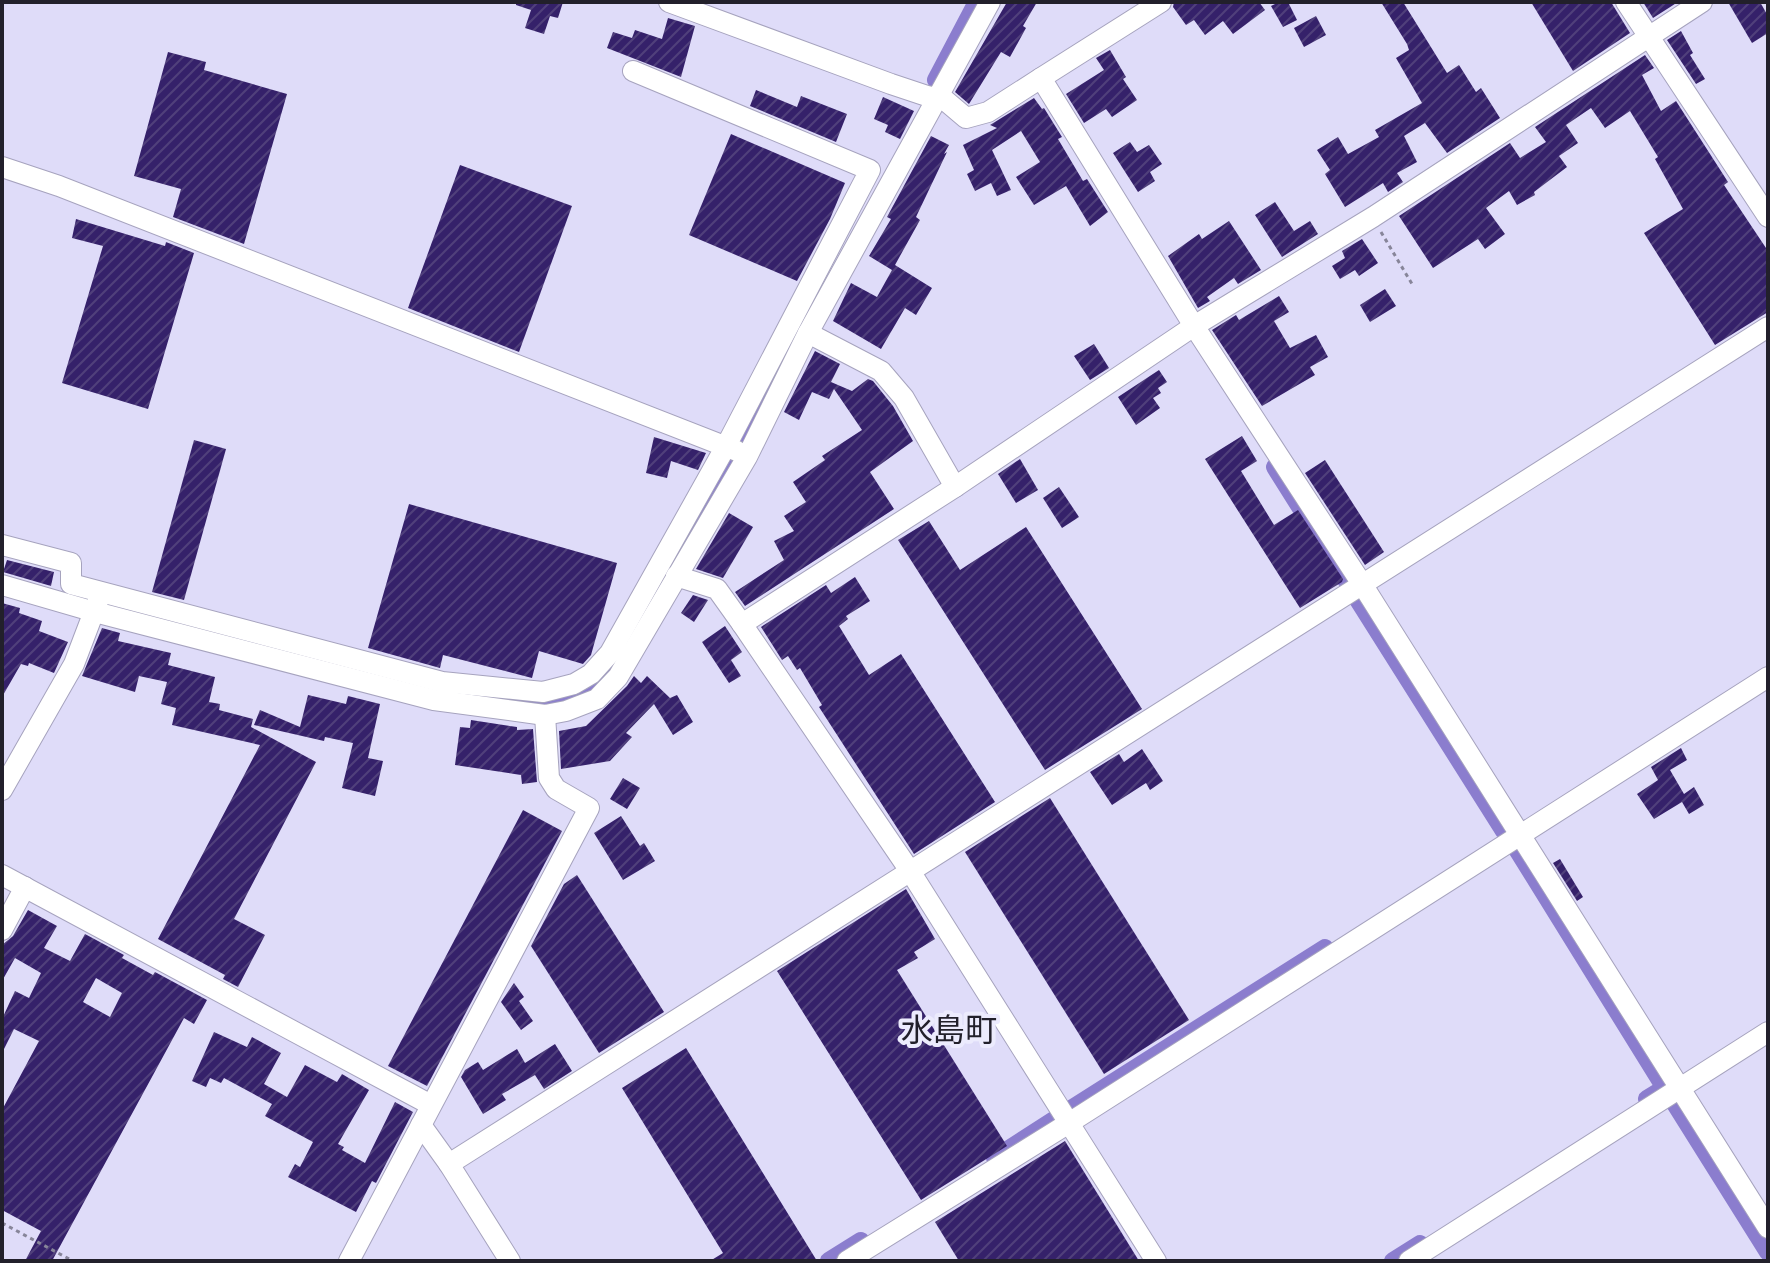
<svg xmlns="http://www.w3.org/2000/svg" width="1770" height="1263" viewBox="0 0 1770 1263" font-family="Helvetica,'Noto Sans JP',sans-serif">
<defs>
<pattern id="building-hatch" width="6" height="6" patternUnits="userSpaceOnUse" patternTransform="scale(2)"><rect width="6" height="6" fill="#35216a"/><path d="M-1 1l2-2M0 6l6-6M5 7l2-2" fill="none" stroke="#50407b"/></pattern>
</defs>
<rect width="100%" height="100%" fill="#dfdcf9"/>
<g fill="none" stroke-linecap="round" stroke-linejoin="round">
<!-- canal -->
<g stroke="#8b7dce" stroke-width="18">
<polyline points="936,80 977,2"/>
<polyline points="1275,467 1346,580"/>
<polyline points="663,581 789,351"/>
<polyline points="1355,595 1504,831"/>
<path d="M486 698C540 703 576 712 616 666"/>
<polyline points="1515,846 1665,1088 1647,1099"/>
<polyline points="1674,1102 1768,1252"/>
<polyline points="1071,1109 1325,948"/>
<polyline points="995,1158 1057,1118"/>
<polyline points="829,1261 861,1241"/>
<polyline points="1393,1261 1420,1244"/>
</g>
</g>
<!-- building -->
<g fill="url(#building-hatch)" fill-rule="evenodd">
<polygon points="516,2 563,2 558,18 550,16 544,34 525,28 531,10 516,5"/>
<polygon points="1007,2 1037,2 1023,26 1026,28 1010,57 1001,52 969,104 955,92"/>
<polygon points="1174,2 1259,2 1265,10 1233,34 1223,21 1205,35 1194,20 1186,25 1173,7"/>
<polygon points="1279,2 1288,2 1297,20 1283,27 1271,6"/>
<polygon points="1381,2 1403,2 1447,73 1459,65 1476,92 1481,88 1500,118 1447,153 1425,123 1404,136 1417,162 1397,173 1403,182 1388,192 1383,183 1345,207 1325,174 1330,170 1317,150 1338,137 1348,154 1379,137 1375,130 1422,103 1396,58 1409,50 1407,44"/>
<polygon points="1531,2 1611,2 1630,33 1573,71"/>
<polygon points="1643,2 1678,2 1653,18"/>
<polygon points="1728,2 1760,2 1768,16 1768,33 1752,43"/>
<polygon points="1316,16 1326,35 1304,47 1294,28"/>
<polygon points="668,18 695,26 681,77 607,48 613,32 632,38 635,30 662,39"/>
<polygon points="1681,31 1693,53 1690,55 1705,79 1696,84 1667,40"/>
<polygon points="1110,50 1126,77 1123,79 1137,100 1112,117 1106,109 1084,123 1066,94 1104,70 1096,58"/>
<polygon points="168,52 206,62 204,70 287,94 244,244 173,217 181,189 134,176"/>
<polygon points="1645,55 1654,68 1642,75 1661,111 1676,101 1728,182 1724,185 1768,251 1768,312 1715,345 1644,233 1683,209 1655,159 1658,157 1630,111 1605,128 1591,108 1566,125 1578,143 1559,156 1567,167 1534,192 1535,195 1517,205 1509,191 1486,208 1505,234 1485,249 1478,239 1433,268 1399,216 1510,143 1520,158 1546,142 1535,127"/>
<polygon points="756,90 797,107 801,96 847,114 836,142 750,106"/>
<polygon points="883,97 914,111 900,139 885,132 888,125 874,119"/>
<polygon points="1034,98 1042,109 1044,108 1062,137 1058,139 1083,181 1087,179 1108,212 1090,226 1066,186 1034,205 1016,177 1040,162 1021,131 992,150 1011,190 997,196 991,183 975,191 967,174 974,170 963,145 997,128 990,125"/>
<polygon points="731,134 845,183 830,219 797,281 689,235"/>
<polygon points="931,136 949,145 944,154 947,152 916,217 920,220 895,265 932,288 916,315 905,308 881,349 833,321 851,283 877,297 892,270 869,256 891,219 887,217"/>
<polygon points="1130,142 1137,152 1149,145 1162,164 1150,172 1155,181 1138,192 1113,153"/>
<polygon points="460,165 572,206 519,352 408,308"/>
<polygon points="1275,202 1294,231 1310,221 1318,234 1282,257 1255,215"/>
<polygon points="76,219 165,246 166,242 194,253 148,409 62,383 103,246 72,238"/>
<polygon points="1229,221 1261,270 1238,284 1234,278 1207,297 1210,301 1198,308 1168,256 1199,234 1202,239"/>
<polygon points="1362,239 1378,263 1359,276 1355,270 1340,279 1332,266 1345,258 1342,251"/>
<polygon points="1385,289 1396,306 1370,322 1360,305"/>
<polygon points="1279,296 1289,312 1274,321 1290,348 1316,335 1328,357 1310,367 1315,375 1262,406 1212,330 1236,315 1239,320"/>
<polygon points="1094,344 1109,368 1090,380 1074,356"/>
<polygon points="815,351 840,364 831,382 852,391 868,379 873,381 893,406 913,441 870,472 894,509 745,606 735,592 784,560 774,541 794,531 784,516 806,502 793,482 825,460 822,456 862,430 834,389 829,399 812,392 799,420 784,412"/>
<polygon points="1159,370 1167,382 1158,388 1161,393 1153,398 1160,408 1136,425 1118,397"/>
<polygon points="1242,436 1257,461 1241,471 1274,525 1298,510 1343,579 1342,582 1300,608 1205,459"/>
<polygon points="654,437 706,453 698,470 671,461 667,478 646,473"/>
<polygon points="194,440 226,449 184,600 152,592"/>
<polygon points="1020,459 1038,490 1016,503 998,474"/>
<polygon points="1325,460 1384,552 1365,565 1305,473"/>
<polygon points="1059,487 1079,517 1062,528 1043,498"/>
<polygon points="409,504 617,563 591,655 583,664 539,651 532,678 443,655 440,668 368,648"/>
<polygon points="729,513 753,527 723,578 696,569"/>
<polygon points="929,521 960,570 1026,527 1142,709 1045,770 898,540"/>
<polygon points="7,560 54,572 51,586 3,572"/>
<polygon points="855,577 870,601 846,616 848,619 839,626 869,675 901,654 995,802 914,854 819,707 822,705 800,668 797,670 788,656 782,660 761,627 826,585 831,593"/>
<polygon points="693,595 708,600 694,622 681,613"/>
<polygon points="2,603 20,608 19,613 42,621 39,631 68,642 54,673 29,663 28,666 21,664 2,697"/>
<polygon points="725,626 742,652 731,660 741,676 729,683 702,642"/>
<polygon points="102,628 120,633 118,641 171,653 168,665 215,677 209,702 220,704 219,710 253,719 251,727 316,762 234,919 265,935 238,987 223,979 225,975 158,939 260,745 172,725 176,708 161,704 167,682 139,676 135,692 82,676"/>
<polygon points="634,676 641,683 647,676 670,698 677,695 693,722 673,735 654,704 626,733 632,737 610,761 561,769 559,731 586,726 627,686"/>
<polygon points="308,695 346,704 348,696 380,704 368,758 383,761 375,796 342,788 353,743 325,737 324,741 254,725 260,710 300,727"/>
<polygon points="471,720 517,727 517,730 533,729 537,782 522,784 521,775 455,765 460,727 470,728"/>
<polygon points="1681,748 1687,760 1670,770 1684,794 1694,787 1704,805 1689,814 1682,802 1654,819 1637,794 1658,780 1651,767"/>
<polygon points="1142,749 1163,781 1150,790 1146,783 1112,805 1090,772 1119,754 1124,762"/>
<polygon points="623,778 640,788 627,809 610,799"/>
<polygon points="1050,798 1189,1020 1104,1074 965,852"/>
<polygon points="523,810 562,831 427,1086 388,1066"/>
<polygon points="621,816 640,846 644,843 655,861 623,880 594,833"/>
<polygon points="1560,859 1583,897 1577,901 1553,863"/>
<polygon points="577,875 664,1012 599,1053 531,946 564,884"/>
<polygon points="906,889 935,939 914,952 918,958 897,970 1007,1146 921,1200 777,971"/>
<path d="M28 910 57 926 44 948 70 961 85 934 124 955 122 958 153 975 155 972 207 1000 194 1024 184 1018 52 1261H25L41 1231 2 1210V1110L39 1041 14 1029 2 1053V1019L15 991 29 998 41 973 15 958 2 981V945L13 936ZM96 978 122 993 110 1017 83 1002Z"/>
<polygon points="514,983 524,997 519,1001 533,1021 521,1030 501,1002"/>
<polygon points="214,1032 247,1047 252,1037 281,1053 264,1084 287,1097 305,1065 337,1082 342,1074 369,1090 338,1144 344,1147 342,1150 365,1163 395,1102 413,1112 376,1183 372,1181 356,1212 288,1177 295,1164 300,1167 313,1142 265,1116 272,1104 224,1078 221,1083 210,1078 206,1087 192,1081"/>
<polygon points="555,1044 572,1071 544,1089 535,1075 502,1094 506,1100 483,1114 461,1077 465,1070 478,1062 483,1070 517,1049 525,1063"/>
<polygon points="686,1048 817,1261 710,1261 723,1253 622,1088"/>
<polygon points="1065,1141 1139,1261 959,1261 935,1222"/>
</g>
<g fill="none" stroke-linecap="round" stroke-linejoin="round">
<defs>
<g id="minor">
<polyline points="669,2 891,84 930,97 940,96 966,118 988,112 1041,78 1194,326 1362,584 1768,1228"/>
<polyline points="1626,2 1768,217"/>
<polyline points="1041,78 1161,2"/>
<polyline points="2,167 59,186 737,451"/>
<polyline points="808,333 881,371 904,398 955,487"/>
<polyline points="2,545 71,563 71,584 442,682 543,692 574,684 591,674 610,653 726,446 870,170 633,71"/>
<polyline points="676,576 717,589 742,624 910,871 1156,1261"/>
<polyline points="2,585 95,612 434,700 545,715 566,711 597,699 618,677 747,457 808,333 990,2"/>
<polyline points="742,624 955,487 1194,326 1373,217 1702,2"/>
<polyline points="2,790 74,664 98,601"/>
<polyline points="2,875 431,1105"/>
<polyline points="2,930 25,887"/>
<polyline points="421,1125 449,1164 510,1261"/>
<polyline points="449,1164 1768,327"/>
<polyline points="349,1261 589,808 556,789 549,778 545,715"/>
<polyline points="847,1261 1069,1123 1768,677"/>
<polyline points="1409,1261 1768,1032"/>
</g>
</defs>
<!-- minor casing -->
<use href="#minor" stroke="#a6a3be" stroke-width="22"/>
<!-- path -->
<g stroke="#878599" stroke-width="3" stroke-dasharray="4 4" stroke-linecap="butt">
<polyline points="1381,232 1412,284"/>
<polyline points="2,1223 73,1261"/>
</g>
<!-- minor -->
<use href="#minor" stroke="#fff" stroke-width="20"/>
</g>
<g text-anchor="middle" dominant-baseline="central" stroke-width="8" stroke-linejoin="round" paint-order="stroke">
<!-- quarter labels -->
<g font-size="32" fill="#22202b" stroke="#ecebfd">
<text x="949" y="1030">水島町</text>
</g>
</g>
<!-- border -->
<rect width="1770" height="1263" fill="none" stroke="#22202b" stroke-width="8"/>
</svg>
